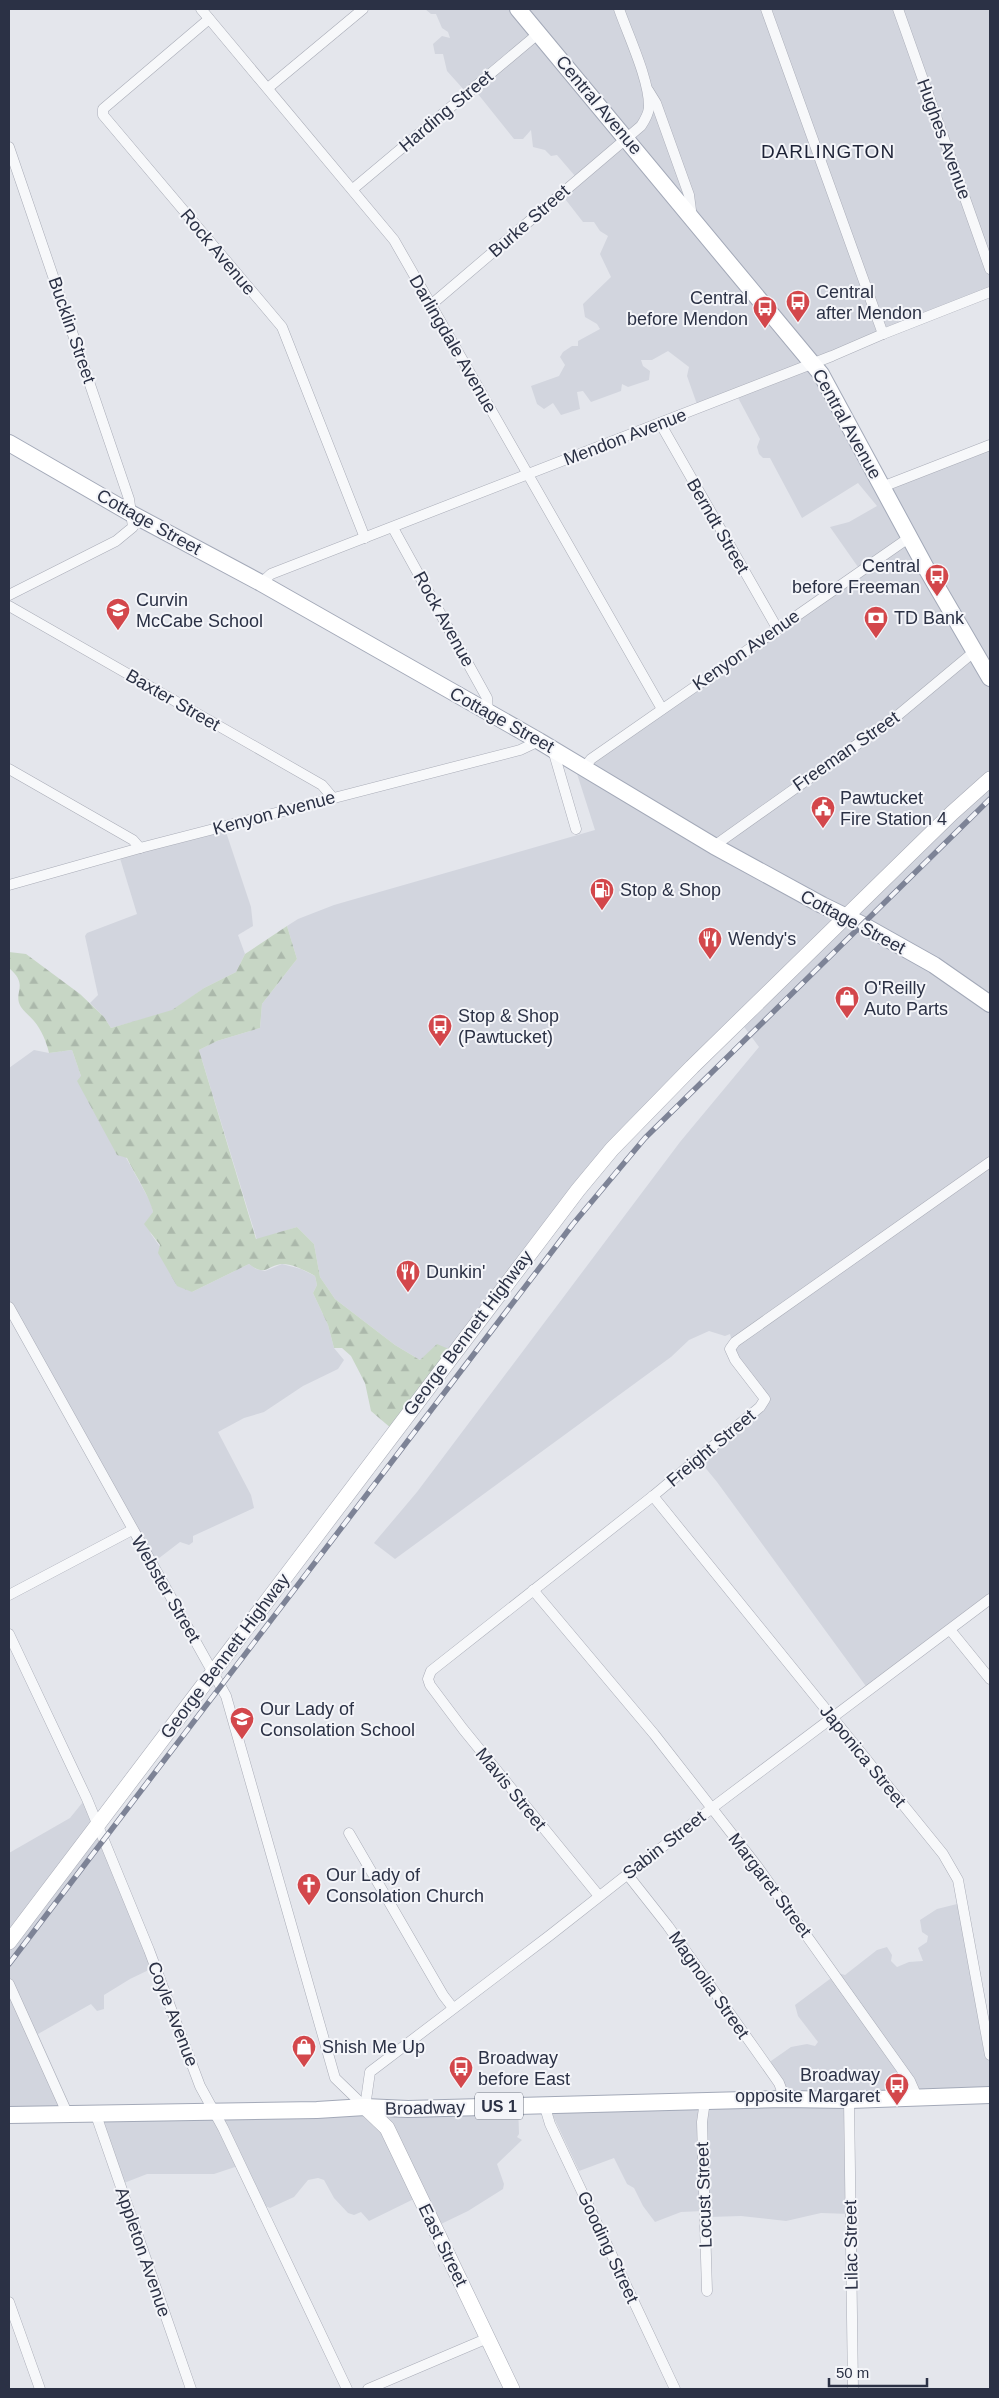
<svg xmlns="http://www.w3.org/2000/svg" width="999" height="2398" viewBox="0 0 999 2398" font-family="Helvetica,sans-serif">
<defs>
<pattern id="forest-firs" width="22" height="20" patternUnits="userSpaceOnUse" patternTransform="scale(1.25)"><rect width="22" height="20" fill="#c7d6c5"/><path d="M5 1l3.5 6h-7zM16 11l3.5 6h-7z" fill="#abb8ab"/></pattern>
</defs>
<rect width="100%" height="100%" fill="#e4e6ec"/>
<!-- built -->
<g fill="#d2d5de">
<polygon points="425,9 990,9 990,290 816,361 887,483 990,443 990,1599 868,1689 717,1482 699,1460 765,1401 730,1349 732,1341 730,1334 725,1336 709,1331 689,1340 671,1357 395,1559 374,1543 417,1492 680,1142 759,1047 742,1024 646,1116 456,1352 420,1360 395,1345 335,1299 320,1277 314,1244 297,1227 257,1240 199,1050 217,1041 260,1028 262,1004 297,959 287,926 298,919 334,905 595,830 572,758 585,763 858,567 830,527 849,522 877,506 858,483 802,518 770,458 763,458 759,454 757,447 760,439 736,394 698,407 687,376 689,367 668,351 652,360 641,360 643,366 650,371 649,380 628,387 622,384 621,391 591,402 583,391 577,392 580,409 561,415 553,403 544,409 537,404 531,386 559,376 565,365 560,357 563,352 572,346 578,346 578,341 600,329 597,324 585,317 583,304 611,277 600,254 608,236 600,231 594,222 583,222 562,195 575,176 557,155 551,156 545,150 533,147 531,130 523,139 514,139 474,89 465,91 447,71 443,54 435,54 433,44 442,36 450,38 448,32 442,28 436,14 431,14"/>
<polygon points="225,829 251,907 253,926 238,935 245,954 236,972 204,988 172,1011 111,1028 104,1017 90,1003 98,995 85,936 87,933 137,914 119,855"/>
<polygon points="34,1050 49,1053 72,1050 81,1076 151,1203 153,1212 148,1226 151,1234 192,1292 249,1264 256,1269 265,1271 282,1264 301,1269 315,1276 317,1285 313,1293 328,1325 334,1348 344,1360 338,1369 303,1386 264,1412 244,1418 218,1432 251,1495 254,1508 193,1536 193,1542 189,1545 180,1542 154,1562 132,1527 9,1302 9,1068"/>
<polygon points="87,1797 157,1966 130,1979 104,1995 104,2009 97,2011 91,2004 38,2034 72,2110 9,2114 9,1853 70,1818"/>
<polygon points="965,1902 990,2031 990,2095 853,2098 850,2214 821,2213 786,2221 741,2216 709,2217 703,2211 681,2212 655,2222 643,2206 634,2188 627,2184 614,2158 579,2171 547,2103 782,2099 770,2064 771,2061 791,2047 807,2044 815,2046 818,2042 798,2016 795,2005 838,1973 845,1975 877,1950 887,1947 892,1955 891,1961 897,1967 909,1962 923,1961 918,1948 927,1942 928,1936 922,1932 920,1920 937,1909"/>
<polygon points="518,2104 519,2134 517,2137 522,2140 497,2164 504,2184 503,2189 468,2211 441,2224 422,2195 369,2221 361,2212 354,2215 348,2213 334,2198 324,2180 318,2178 308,2180 294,2197 270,2208 265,2206 244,2164 214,2174 147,2174 124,2183 99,2117"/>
</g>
<!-- forest -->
<path fill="url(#forest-firs)" d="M287 926 297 959 262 1004 260 1028 217 1041 199 1050 256 1239 297 1227 314 1244 320 1277 335 1299 395 1345 420 1360 437 1344 456 1352 392 1429 371 1411 365 1383 351 1356 342 1348H334L328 1325 313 1293 317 1285 315 1276C306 1271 292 1263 281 1264 267 1266 265 1277 249 1264L192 1292 177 1286 158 1253 160 1245 144 1224 153 1212C150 1197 134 1173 127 1158L117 1155 77 1081 81 1076 72 1050 49 1053C47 1043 41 1029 34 1021 30 1016 24 1012 21 1007 12 992 30 986 9 968V952L26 954 80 994 104 1017 111 1028 172 1010 204 988 236 972 245 954Z"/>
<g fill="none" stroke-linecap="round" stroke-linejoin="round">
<defs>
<g id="minor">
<polyline points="201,9 394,240 662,709"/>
<polyline points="766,9 883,334"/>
<polyline points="898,9 990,269"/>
<polyline points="209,19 103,109 103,115 282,327 365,538"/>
<polyline points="268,88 363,9"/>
<polyline points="648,90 656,103 689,195 692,218"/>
<polyline points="9,147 129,499 133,527 116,541 9,595"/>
<polyline points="353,189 539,33"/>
<path d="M432 304 641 126C645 120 648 115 649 108 650 81 628 35 619 9"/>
<polyline points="660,423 777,628"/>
<polyline points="882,487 990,445"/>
<polyline points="393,528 487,698 488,713"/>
<polyline points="261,583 271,574 832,356 883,334 990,292"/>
<polyline points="9,606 322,785 333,798"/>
<polyline points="553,750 576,829"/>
<polyline points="585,767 591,759 910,537"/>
<polyline points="9,769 133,840 140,848"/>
<polyline points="714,846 897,716 975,651"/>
<polyline points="9,885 140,848 520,750 539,741"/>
<polyline points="9,1307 226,1696 335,2078 365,2107"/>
<polyline points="653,1496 943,1854 958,1880 990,2055"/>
<polyline points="533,1590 654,1734 757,1866 910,2081 917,2097"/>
<polyline points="9,1595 132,1530"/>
<polyline points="951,1631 990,1679"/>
<polyline points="9,1634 87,1799 149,1950 200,2086 223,2128 347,2389"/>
<polyline points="349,1833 443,1995 453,2008"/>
<polyline points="627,1874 668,1926 779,2083 785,2099"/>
<polyline points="599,1896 463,1729 430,1685 428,1679 431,1671 653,1496 760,1407 765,1399 735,1360 730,1349 735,1342 990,1162"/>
<polyline points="9,1984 68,2115"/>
<polyline points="849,2100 853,2389"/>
<polyline points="705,2101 702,2122 707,2291"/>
<polyline points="544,2104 550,2124 675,2389"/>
<polyline points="365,2107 370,2072 549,1936 712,1808 990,1599"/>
<polyline points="96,2115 191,2389"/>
<polyline points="9,2302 40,2389"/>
<polyline points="368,2389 488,2338"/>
</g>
<g id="secondary">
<polyline points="9,1942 578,1190 612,1149 692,1067 952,813 990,779"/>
<polyline points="365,2107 387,2128 512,2389"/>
</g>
<g id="primary">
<polyline points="518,9 821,374 926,568 990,678"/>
<polyline points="9,443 132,514 261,583 539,741 714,846 822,905 861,924 934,965 990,1004"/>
<polyline points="9,2115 317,2110 365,2107 408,2109 785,2099 849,2100 990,2095"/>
</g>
</defs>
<!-- minor casing -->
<use href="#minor" stroke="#a9acb7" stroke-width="11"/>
<!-- secondary casing -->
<use href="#secondary" stroke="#a9acb7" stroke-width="16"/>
<!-- primary casing -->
<use href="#primary" stroke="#a3a9b8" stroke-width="18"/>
<!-- minor -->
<use href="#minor" stroke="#f7f8fa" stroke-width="10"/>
<!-- secondary -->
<use href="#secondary" stroke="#fff" stroke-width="15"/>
<!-- primary -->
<use href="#primary" stroke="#fff" stroke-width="16"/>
<defs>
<polyline id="rail" points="9,1964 573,1224 645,1138 990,799"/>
</defs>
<!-- rail casing -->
<use href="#rail" stroke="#7d8396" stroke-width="5.5"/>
<!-- rail -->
<use href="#rail" stroke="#f4f5f9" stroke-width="4" stroke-dasharray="11" stroke-linecap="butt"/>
</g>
<!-- icons -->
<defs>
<symbol id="bus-pin" viewBox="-11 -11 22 30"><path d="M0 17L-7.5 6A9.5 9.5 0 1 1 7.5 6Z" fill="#d3474b" stroke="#f4f5f9"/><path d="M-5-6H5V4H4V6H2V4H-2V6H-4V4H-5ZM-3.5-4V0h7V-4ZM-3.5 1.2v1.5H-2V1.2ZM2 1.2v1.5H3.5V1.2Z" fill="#fff"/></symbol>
<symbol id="school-pin" viewBox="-11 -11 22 30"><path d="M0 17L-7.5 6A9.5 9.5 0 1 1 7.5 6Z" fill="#d3474b" stroke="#f4f5f9"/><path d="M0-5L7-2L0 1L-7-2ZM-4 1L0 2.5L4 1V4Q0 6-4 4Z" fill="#fff"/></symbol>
<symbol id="bank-pin" viewBox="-11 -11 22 30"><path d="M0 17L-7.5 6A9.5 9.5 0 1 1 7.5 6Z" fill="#d3474b" stroke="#f4f5f9"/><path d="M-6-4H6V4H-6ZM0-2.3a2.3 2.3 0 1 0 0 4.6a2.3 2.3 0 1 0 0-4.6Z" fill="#fff"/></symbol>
<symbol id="civic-pin" viewBox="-11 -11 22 30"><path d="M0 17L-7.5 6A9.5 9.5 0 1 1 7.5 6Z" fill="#d3474b" stroke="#f4f5f9"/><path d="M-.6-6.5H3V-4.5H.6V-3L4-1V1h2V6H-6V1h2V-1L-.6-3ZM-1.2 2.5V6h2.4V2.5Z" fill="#fff"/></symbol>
<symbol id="fuel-pin" viewBox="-11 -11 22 30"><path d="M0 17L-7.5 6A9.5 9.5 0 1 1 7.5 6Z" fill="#d3474b" stroke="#f4f5f9"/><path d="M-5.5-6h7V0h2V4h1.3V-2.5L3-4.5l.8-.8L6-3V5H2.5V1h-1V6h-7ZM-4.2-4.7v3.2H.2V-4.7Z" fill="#fff"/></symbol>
<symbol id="restaurant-pin" viewBox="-11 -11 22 30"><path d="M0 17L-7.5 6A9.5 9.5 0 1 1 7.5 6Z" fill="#d3474b" stroke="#f4f5f9"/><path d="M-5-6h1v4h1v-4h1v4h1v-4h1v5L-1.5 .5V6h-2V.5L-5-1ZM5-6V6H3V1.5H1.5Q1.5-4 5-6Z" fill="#fff"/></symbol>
<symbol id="shop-pin" viewBox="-11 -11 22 30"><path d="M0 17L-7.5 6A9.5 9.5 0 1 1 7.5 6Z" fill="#d3474b" stroke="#f4f5f9"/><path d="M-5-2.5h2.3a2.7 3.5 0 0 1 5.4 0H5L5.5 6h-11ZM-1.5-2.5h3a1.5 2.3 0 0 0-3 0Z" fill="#fff"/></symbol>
<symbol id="church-pin" viewBox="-11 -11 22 30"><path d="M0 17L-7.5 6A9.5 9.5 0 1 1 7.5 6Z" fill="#d3474b" stroke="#f4f5f9"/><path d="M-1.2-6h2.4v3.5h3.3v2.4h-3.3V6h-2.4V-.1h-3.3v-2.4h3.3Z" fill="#fff"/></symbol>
</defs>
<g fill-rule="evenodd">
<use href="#bus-pin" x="784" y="288" width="28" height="38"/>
<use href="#bus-pin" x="751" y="294" width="28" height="38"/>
<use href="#bus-pin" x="923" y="562" width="28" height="38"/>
<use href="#school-pin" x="104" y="596" width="28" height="38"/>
<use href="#bank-pin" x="862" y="604" width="28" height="38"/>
<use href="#civic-pin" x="809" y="794" width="28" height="38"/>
<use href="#fuel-pin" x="588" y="876" width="28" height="38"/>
<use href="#restaurant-pin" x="696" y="925" width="28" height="38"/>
<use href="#shop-pin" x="833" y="984" width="28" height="38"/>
<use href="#bus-pin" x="426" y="1012" width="28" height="38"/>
<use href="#restaurant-pin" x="394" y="1258" width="28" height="38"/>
<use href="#school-pin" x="228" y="1705" width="28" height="38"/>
<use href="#church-pin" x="295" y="1871" width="28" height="38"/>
<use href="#shop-pin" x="290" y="2033" width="28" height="38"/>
<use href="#bus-pin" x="447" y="2054" width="28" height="38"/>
<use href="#bus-pin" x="883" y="2071" width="28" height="38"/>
</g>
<g text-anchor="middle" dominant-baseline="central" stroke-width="4" stroke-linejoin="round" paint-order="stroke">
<!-- shield labels -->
<rect fill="#f4f5f9" stroke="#676c7b" stroke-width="1" x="475" y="2092.5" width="48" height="27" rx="4"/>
<g font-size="16" font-weight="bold" fill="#2b3145">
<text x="499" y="2106">US 1</text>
</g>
<!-- street labels -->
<g font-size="18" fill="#2b3145" stroke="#f4f5f9">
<text transform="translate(599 105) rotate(50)">Central Avenue</text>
<text transform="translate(446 111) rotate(-40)">Harding Street</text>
<text transform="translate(944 139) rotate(70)">Hughes Avenue</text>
<text transform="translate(529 221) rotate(-41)">Burke Street</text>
<text transform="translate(218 252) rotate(50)">Rock Avenue</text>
<text transform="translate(72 330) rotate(71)">Bucklin Street</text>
<text transform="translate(453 344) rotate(60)">Darlingdale Avenue</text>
<text transform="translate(847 424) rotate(61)">Central Avenue</text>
<text transform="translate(625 437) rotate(-21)">Mendon Avenue</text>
<text transform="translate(149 522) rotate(29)">Cottage Street</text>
<text transform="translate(718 526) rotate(60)">Berndt Street</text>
<text transform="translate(444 619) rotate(61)">Rock Avenue</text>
<text transform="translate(746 650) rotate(-35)">Kenyon Avenue</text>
<text transform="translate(173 700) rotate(30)">Baxter Street</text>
<text transform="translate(502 720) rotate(29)">Cottage Street</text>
<text transform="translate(846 751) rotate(-35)">Freeman Street</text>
<text transform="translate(274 813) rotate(-15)">Kenyon Avenue</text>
<text transform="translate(853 922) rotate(28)">Cottage Street</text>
<text transform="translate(468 1333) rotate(-53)">George Bennett Highway</text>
<text transform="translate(711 1448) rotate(-40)">Freight Street</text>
<text transform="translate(166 1589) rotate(60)">Webster Street</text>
<text transform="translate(225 1656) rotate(-53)">George Bennett Highway</text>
<text transform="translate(863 1756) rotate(51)">Japonica Street</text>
<text transform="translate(511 1789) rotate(51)">Mavis Street</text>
<text transform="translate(664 1845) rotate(-38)">Sabin Street</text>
<text transform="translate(770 1885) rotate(53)">Margaret Street</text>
<text transform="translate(709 1985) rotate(55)">Magnolia Street</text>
<text transform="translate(173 2014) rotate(69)">Coyle Avenue</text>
<text transform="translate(425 2108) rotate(-1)">Broadway</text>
<text transform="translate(704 2195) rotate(-92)">Locust Street</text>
<text transform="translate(443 2245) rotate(64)">East Street</text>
<text transform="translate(851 2245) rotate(-91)">Lilac Street</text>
<text transform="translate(608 2247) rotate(65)">Gooding Street</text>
<text transform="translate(143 2252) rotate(71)">Appleton Avenue</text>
</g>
<!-- poi labels -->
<g font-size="18" fill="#2b3145" stroke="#f4f5f9" text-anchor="start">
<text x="816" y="292">Central<tspan x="816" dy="21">after Mendon</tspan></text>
<text x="748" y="298" text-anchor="end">Central<tspan x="748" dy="21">before Mendon</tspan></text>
<text x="920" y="566" text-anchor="end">Central<tspan x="920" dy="21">before Freeman</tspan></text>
<text x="136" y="600">Curvin<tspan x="136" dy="21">McCabe School</tspan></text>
<text x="894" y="618">TD Bank</text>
<text x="840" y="798">Pawtucket<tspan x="840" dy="21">Fire Station 4</tspan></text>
<text x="620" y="890">Stop &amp; Shop</text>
<text x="728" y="939">Wendy's</text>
<text x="864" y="988">O'Reilly<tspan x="864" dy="21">Auto Parts</tspan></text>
<text x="458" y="1016">Stop &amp; Shop<tspan x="458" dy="21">(Pawtucket)</tspan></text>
<text x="426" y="1272">Dunkin'</text>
<text x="260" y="1709">Our Lady of<tspan x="260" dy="21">Consolation School</tspan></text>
<text x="326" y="1875">Our Lady of<tspan x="326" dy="21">Consolation Church</tspan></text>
<text x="322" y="2047">Shish Me Up</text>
<text x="478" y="2058">Broadway<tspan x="478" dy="21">before East</tspan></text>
<text x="880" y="2075" text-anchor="end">Broadway<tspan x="880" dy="21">opposite Margaret</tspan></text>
</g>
<!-- neighbourhood labels -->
<g font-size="19" letter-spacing="1" fill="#1d2236" stroke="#f4f5f9">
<text x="828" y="151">DARLINGTON</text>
</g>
</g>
<!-- border -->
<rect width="999" height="2398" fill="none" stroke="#2b3145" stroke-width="20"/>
<!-- scale -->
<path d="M829 2378v8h98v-8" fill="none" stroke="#2b3145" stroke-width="2.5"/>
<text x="836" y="2378" font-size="15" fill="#2b3145" stroke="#f4f5f9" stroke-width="4" paint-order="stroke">50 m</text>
</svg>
